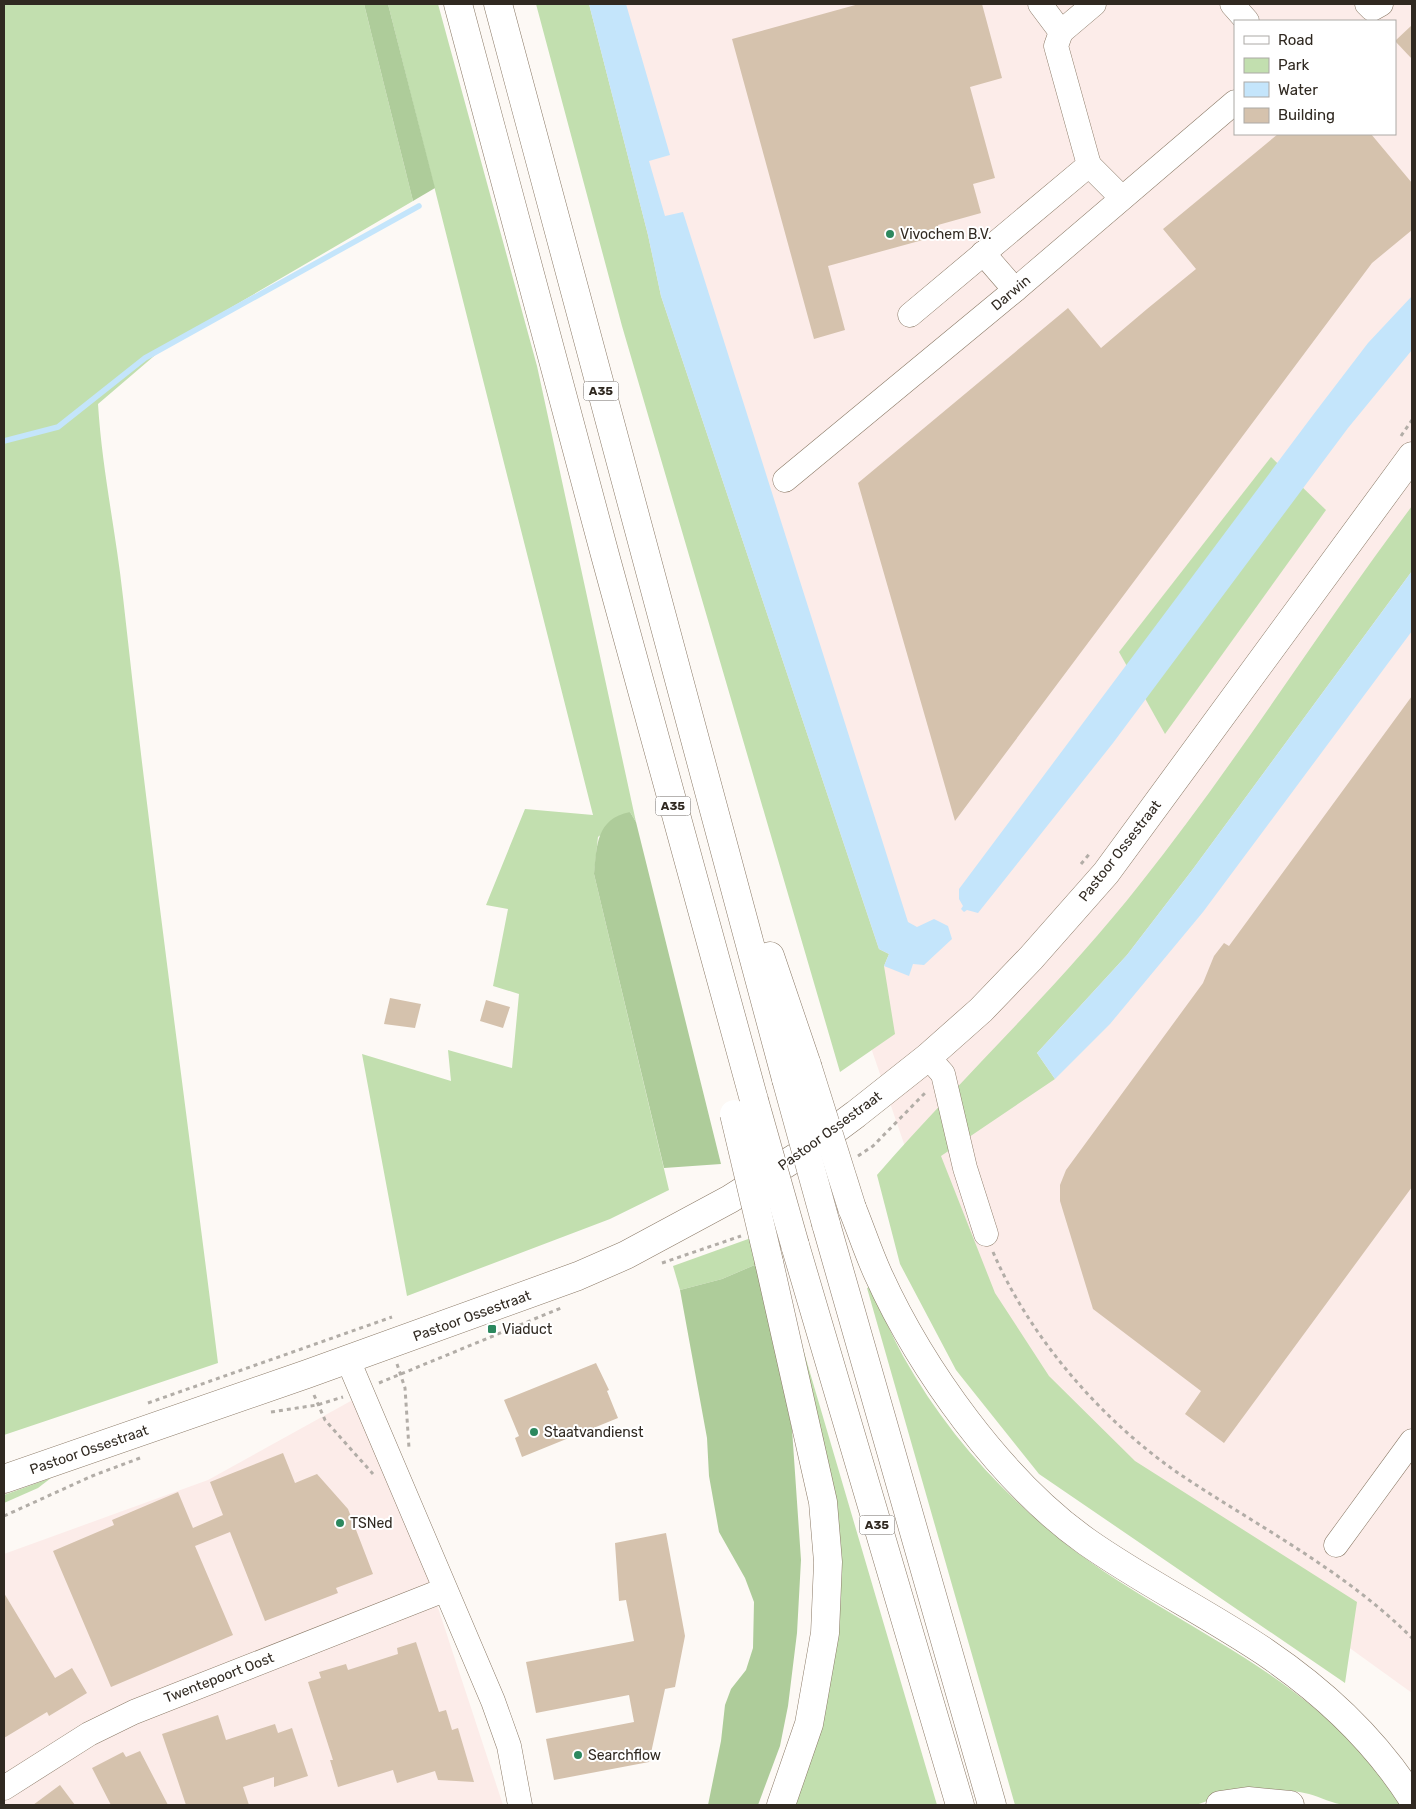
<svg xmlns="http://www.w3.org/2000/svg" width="1416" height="1809" viewBox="0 0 1416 1809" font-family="Rubik,sans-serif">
<rect width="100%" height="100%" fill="#fdf9f5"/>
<!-- industrial -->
<g fill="#fcece9" fill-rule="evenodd">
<path d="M571 4H1412V1693L1124 1485 944 1260 869 1042ZM1235 21H1395V134H1235Z"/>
<polygon points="367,1392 503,1805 4,1805 4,1554 208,1480"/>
</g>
<!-- green -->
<g fill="#c2dfaf">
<path d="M4 4H364L413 201 167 345 98 404C102 469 116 533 123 597 151 853 186 1107 218 1363L4 1435Z"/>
<polygon points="388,4 438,4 537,366 636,822 630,812 598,837 594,874 669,1190 610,1219 407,1296 362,1054 451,1081 448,1050 512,1068 519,994 493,986 508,909 486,905 525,809 593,815"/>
<polygon points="536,4 589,4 648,235 661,296 879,949 889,954 884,966 895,1034 840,1072 622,326"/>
<polygon points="1271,457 1326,510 1165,734 1119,652"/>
<path d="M1412 506V571L1193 869 1127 955 1037 1053 1055 1079 941 1156 995 1293 1049 1376 1135 1461 1357 1602 1345 1683 1039 1474 956 1370 900 1264 877 1175C963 1076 1059 987 1140 884 1237 762 1319 630 1412 506Z"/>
<polygon points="751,1238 757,1264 722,1279 680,1290 673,1266"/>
<path d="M870 1287C881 1310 891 1334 903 1356 941 1424 991 1482 1051 1532 1130 1598 1227 1638 1307 1702 1344 1731 1375 1767 1402 1805 1383 1805 1364 1807 1345 1805 1333 1804 1320 1797 1309 1794 1271 1785 1232 1791 1196 1805H1015L867 1288Z"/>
<polygon points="796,1325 937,1805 792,1805 826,1698"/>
<polygon points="51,1478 38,1488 4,1503 4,1495"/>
</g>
<!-- forest -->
<g fill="#aecc9a">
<polygon points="364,4 388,4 435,188 413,201"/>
<path d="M630 812 636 822 721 1164 664 1168 594 874C597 845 596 819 630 812Z"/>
<polygon points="757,1264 792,1429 801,1560 797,1633 788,1706 780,1746 758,1805 708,1805 721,1741 725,1705 731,1689 746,1670 753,1648 754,1602 745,1578 719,1532 709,1476 707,1438 680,1290 722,1279"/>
</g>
<!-- water -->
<g fill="#c4e5fb">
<polygon points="589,4 626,4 670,155 649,161 665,216 683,212 908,922 917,927 934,919 948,926 952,939 924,965 913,964 909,976 884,966 889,954 879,949 661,296 648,235"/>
<polygon points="1412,296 1412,350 1348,428 1113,743 978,913 967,910 964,912 961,909 963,906 959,899 959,889 1313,415 1368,343"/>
<polygon points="1412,571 1412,631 1203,912 1110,1024 1055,1079 1037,1053 1127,955 1193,869"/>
</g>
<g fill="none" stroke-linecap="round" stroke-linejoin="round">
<!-- stream -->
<polyline stroke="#c4e5fb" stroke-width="5.5" points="4,441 58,427 145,358 419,206"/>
</g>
<!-- building -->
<g fill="#d5c2ad">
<polygon points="859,4 982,4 1002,78 970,87 995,178 973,184 981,213 938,225 941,235 828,266 845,330 814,339 732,39"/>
<polygon points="1412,25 1412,59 1395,41"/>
<polygon points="1278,134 1371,134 1412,183 1412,230 1372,263 955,821 858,483 1068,308 1101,348 1147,309 1196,269 1163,229"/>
<polygon points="1412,696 1412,1187 1224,1443 1185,1414 1201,1391 1093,1309 1060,1201 1060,1185 1066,1170 1203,983 1214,956 1224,943 1229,946"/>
<polygon points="390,998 421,1004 415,1028 384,1024"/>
<polygon points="486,1000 510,1007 503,1028 480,1021"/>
<polygon points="596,1363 609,1390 607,1391 618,1418 522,1457 515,1438 519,1436 504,1400"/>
<polygon points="283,1453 295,1483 317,1474 348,1509 373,1574 336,1588 338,1593 265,1621 230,1532 195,1546 233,1635 111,1687 53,1551 114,1525 112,1520 178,1492 193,1528 223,1515 210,1482"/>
<polygon points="666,1533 685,1636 675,1687 665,1689 649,1762 554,1780 546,1739 634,1722 629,1695 536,1713 526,1662 634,1641 626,1600 619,1601 615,1543"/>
<polygon points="4,1593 55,1678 72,1668 87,1693 49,1716 47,1712 4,1738"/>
<polygon points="416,1642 439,1712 446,1710 452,1730 458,1728 474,1782 438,1780 435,1771 397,1783 393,1770 338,1787 330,1760 333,1760 308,1682 321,1678 319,1672 346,1664 348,1670 398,1654 397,1648"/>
<polygon points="218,1715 226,1740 275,1724 278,1733 292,1728 308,1776 274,1787 274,1777 243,1787 249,1805 186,1805 162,1734"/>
<polygon points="140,1751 168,1805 111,1805 92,1768 123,1752 126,1757"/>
<polygon points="60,1785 75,1805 33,1805"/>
</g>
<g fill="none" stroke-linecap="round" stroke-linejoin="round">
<defs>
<g id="minor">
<polyline points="1040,4 1061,32"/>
<polyline points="1232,4 1247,21"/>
<polyline points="1367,4 1372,9 1381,4"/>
<polyline points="1089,165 1122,198"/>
<polyline points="983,253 1015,290"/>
<polyline points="910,315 1089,165 1056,46 1061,32 1094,4"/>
<polyline points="785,480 1015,290 1235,102"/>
<polyline points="928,1057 943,1074 965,1168 986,1234"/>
<polyline points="348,1360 493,1701 509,1746 520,1805"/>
<polyline points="1336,1545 1412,1441"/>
<polyline points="4,1788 89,1734 134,1712 444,1590"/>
</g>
<polyline id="major" points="4,1479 307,1374 578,1276 626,1255 730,1199 809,1149 856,1114 928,1057 981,1010 1031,958 1106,873 1412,456"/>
<g id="highway">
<polyline points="458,4 605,555 754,1100"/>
<polyline points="498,4 786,1079"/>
<polyline points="770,956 807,1065"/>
<path d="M852 1208C861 1230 868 1252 878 1274 921 1369 1001 1481 1087 1542 1144 1582 1207 1613 1265 1652 1321 1690 1375 1740 1412 1798"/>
<polyline points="826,1224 992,1805"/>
<polyline points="795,1245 960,1805"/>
<polyline points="769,1262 823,1502 828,1562 825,1633 809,1724 781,1805"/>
<polyline points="1220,1805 1248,1801 1290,1805"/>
</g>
</defs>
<!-- minor casing -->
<use href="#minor" stroke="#8a7966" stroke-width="25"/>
<!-- major casing -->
<use href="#major" stroke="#8a7966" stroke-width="29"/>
<!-- highway casing -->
<use href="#highway" stroke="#8a7966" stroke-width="29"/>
<!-- path -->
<g stroke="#b2ada7" stroke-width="3" stroke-dasharray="4 4" stroke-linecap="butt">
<polyline points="1401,436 1412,420"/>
<polyline points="1081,864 1091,852"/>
<polyline points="858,1156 873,1146 926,1092"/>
<path d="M993 1252C1030 1338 1103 1422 1181 1475 1259 1527 1345 1571 1412 1638"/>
<polyline points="662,1263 741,1236"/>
<polyline points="397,1364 405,1388 409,1448"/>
<polyline points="379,1383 561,1308"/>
<polyline points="314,1395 325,1420 373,1474"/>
<polyline points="148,1403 392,1317"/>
<polyline points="271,1412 317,1405 343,1397"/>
<polyline points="4,1516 92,1476 140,1458"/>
</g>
<!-- minor -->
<use href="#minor" stroke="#fff" stroke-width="24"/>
<!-- major -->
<use href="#major" stroke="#fff" stroke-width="28"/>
<!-- highway -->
<use href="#highway" stroke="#fff" stroke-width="28"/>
<defs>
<g id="highway-bridge">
<polyline points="807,1065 852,1208"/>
<polyline points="786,1079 826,1224"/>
<polyline points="754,1100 795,1245"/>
<polyline points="734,1114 769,1262"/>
</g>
</defs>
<!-- highway-bridge casing -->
<use href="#highway-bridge" stroke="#8a7966" stroke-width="29" stroke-linecap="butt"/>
<!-- highway-bridge -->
<use href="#highway-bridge" stroke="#fff" stroke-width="28"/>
</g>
<!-- markers -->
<g fill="#2c885e" stroke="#fff" stroke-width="2">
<circle cx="890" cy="234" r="5"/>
<rect x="487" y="1324" width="10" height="10" rx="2.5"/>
<circle cx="534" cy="1432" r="5"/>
<circle cx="340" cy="1523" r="5"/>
<circle cx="578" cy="1755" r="5"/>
</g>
<g text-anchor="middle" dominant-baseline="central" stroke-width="4" stroke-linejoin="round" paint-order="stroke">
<!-- shield labels -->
<g fill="#fff" stroke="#6e6964" stroke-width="1">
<rect x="583.5" y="381.5" width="35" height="19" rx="4"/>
<rect x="655.5" y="796.5" width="35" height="19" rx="4"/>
<rect x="859.5" y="1515.5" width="35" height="19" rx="4"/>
</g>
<g font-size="12" font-weight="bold" fill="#302921">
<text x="601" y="391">A35</text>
<text x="673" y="806">A35</text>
<text x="877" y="1525">A35</text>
</g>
<!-- poi labels -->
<g font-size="14" fill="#302921" stroke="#fff" text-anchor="start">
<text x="900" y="234">Vivochem B.V.</text>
<text x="502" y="1329">Viaduct</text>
<text x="544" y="1432">Staatvandienst</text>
<text x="350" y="1523">TSNed</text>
<text x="588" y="1755">Searchflow</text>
</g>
<!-- street labels -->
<g font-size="14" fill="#302921" stroke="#fff">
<text transform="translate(1011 293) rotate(-40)">Darwin</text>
<text transform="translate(1120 851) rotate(-52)">Pastoor Ossestraat</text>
<text transform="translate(830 1131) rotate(-36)">Pastoor Ossestraat</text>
<text transform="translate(472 1316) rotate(-20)">Pastoor Ossestraat</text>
<text transform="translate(89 1450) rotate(-19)">Pastoor Ossestraat</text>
<text transform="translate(219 1678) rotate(-21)">Twentepoort Oost</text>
</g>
</g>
<!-- border -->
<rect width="1416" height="1809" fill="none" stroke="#302921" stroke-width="10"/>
<!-- legend -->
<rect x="1234" y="20" width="162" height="115" fill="#ffffff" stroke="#aca9a6"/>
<rect x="1244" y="36" width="25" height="8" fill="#ffffff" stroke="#aca9a6"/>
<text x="1278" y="45" font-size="15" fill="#302921">Road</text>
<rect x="1244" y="58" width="25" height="15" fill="#c2dfaf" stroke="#aca9a6"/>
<text x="1278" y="70" font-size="15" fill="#302921">Park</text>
<rect x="1244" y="82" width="25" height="15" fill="#c4e5fb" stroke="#aca9a6"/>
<text x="1278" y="95" font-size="15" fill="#302921">Water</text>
<rect x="1244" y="108" width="25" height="15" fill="#d5c2ad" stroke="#aca9a6"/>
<text x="1278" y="120" font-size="15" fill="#302921">Building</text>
</svg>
